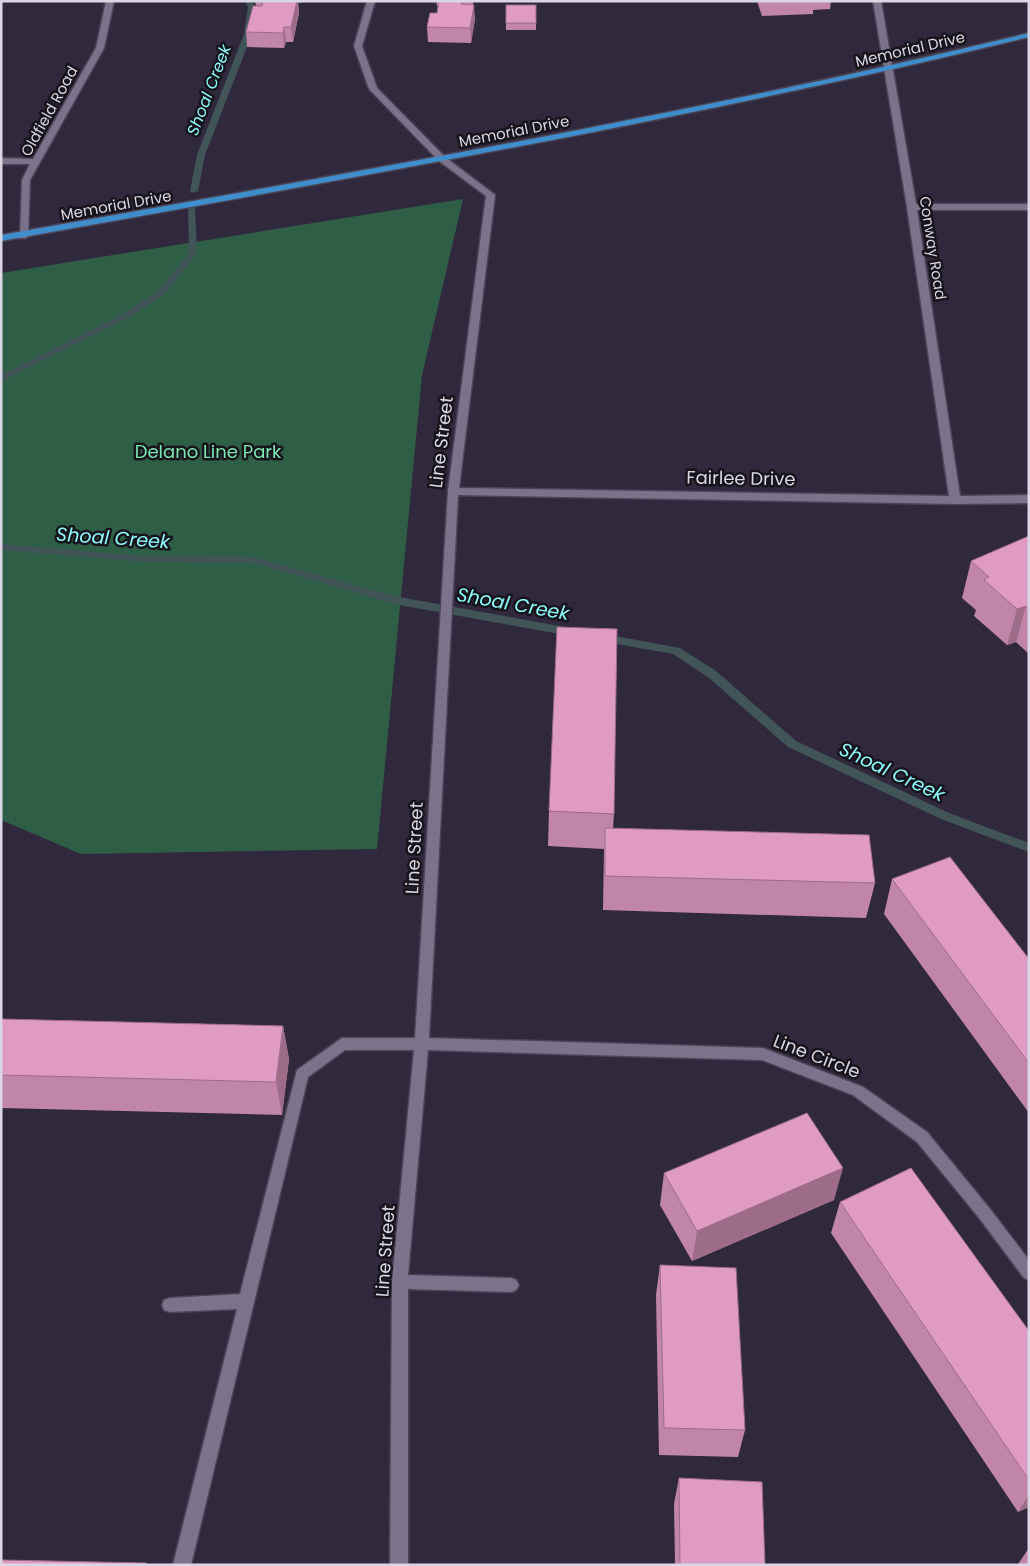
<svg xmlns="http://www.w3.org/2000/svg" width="1030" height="1566" viewBox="0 0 1030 1566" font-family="Poppins,sans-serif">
<rect width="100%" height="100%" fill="#30293d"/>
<!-- green -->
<polygon fill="#2f5e46" points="463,199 422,375 377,849 81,854 1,820 1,273"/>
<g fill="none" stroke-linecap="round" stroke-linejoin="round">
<!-- stream -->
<g fill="#415559" fill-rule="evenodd">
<polygon points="245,1 252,1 256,7 252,34 205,155 198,191 191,193 190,191 197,155 244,34 248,7"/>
<polygon points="188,205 195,207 197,253 164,295 125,320 1,382 1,375 119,316 158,291 189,253"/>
<polygon points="1,544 146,556 253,557 399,597 571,628 576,632 571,636 399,605 253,563 146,562 1,550"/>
<polygon points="604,634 680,648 716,671 796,741 949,813 1029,843 1029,852 941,819 788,747 708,677 673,654 600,641 599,638 600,635"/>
</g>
<defs>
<g id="minor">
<polygon points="106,1 114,1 104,48 30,180 28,236 26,238 20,238 22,180 30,164 1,164 1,158 33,159 96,48"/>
<polygon points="367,1 375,1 362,46 377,88 445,157 495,195 459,488 949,496 907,207 873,1 881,1 916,204 1029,204 1029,210 917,210 960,496 1029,495 1029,503 955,504 458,495 429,1038 763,1048 863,1087 927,1132 990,1209 1029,1260 1029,1280 1024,1278 980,1219 917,1142 853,1095 762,1060 428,1050 408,1275 511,1278 516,1280 519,1285 516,1290 511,1292 408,1289 408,1565 390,1565 392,1282 414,1050 345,1050 308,1077 191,1565 173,1565 237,1309 170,1312 164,1310 162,1305 164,1300 170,1298 240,1294 297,1070 342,1038 415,1038 448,491 486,196 439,161 369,89 354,46"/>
</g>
<path id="major" d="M1029 33V37C689 120 345 179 1 241V235C345 174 689 115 1029 33Z"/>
</defs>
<!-- minor casing -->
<use href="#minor" stroke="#4a4455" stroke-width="3"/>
<!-- major casing -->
<use href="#major" stroke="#4a4455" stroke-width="3"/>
<!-- minor -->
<use href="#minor" fill="#7b738b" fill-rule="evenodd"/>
<!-- major -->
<use href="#major" fill="#408dcb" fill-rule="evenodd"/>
</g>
<!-- wall -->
<g fill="#c185a9">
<polygon points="255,1 302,1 301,3 298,2 299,13 293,42 286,42 284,48 247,47 246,32 256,6"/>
<polygon points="436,1 473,1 473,5 475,19 471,43 428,42 427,27 437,13 438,6 437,6"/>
<polygon points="757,1 831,1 830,9 813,10 813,14 762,16"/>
<rect x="506" y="5" width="30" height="25"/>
<polygon points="1029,536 1029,654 1016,642 1007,645 974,616 976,610 962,598 971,561"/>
<polygon points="549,811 614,814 613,828 875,883 866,918 603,910 604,849 548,846"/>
<polygon points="892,879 1029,959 1029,1113 884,914"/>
<polygon points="1,1019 283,1026 289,1059 282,1115 1,1108"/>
<polygon points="664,1173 834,1200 692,1261 660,1205"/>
<polygon points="840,1202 1029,1331 1029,1507 1018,1512 831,1233"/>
<polygon points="660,1265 745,1430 738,1457 659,1455 656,1295"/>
<polygon points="679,1478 765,1565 675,1565 674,1504"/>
<polygon points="1029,1548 1029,1565 1018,1565 1018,1564"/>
</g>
<!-- shaded-wall -->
<g fill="#9d6c89">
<polygon points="297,1 298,1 299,13 293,42 291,27"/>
<polygon points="474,5 475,19 471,43 470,28"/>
<polygon points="284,27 286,42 284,48 283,33"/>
<polygon points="1026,606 1016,642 1007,645 1017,609"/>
<polygon points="283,1026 289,1059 282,1115 276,1082"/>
<polygon points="843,1168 834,1200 692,1261 697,1231"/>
<polygon points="1029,1494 1029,1507 1018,1512"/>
</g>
<!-- building -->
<g fill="#e09bc4" stroke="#9d6c89">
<polygon points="263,1 297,1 291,27 284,27 283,33 246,32 253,6 262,6"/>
<polygon points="439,1 462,1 461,4 474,5 470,28 427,27 430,13 437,13"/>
<rect x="506" y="5" width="30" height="18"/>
<polygon points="1029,536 1029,609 1026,606 1017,609 984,580 989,577 971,561"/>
<polygon points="557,627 617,629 614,814 549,811"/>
<polygon points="605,828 869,835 875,883 605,876"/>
<polygon points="950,857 1029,959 1029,1063 892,879"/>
<polygon points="1,1019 283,1026 276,1082 1,1075"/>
<polygon points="807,1113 843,1168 697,1231 664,1173"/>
<polygon points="911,1168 1029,1331 1029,1480 840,1202"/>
<polygon points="660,1265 736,1268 745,1430 664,1428"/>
<polygon points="679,1478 762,1482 765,1565 680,1565"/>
<polygon points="1,1560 146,1563 146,1565 1,1565"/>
</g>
<g text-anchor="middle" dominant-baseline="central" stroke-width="5" stroke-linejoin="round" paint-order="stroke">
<!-- far-street labels -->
<g font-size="15" fill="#dad6e3" stroke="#17141c">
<text transform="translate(910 49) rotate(-13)">Memorial Drive</text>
<text transform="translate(49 111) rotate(-61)">Oldfield Road</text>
<text transform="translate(514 131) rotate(-11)">Memorial Drive</text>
<text transform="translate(116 205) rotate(-10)">Memorial Drive</text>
<text transform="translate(933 248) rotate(81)">Conway Road</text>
</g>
<!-- far-water labels -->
<g font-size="16" font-style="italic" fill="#8cf9fa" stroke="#17141c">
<text transform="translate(209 90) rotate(-69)">Shoal Creek</text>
</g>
<!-- street labels -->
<g font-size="18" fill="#dad6e3" stroke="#17141c">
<text transform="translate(441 442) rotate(-83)">Line Street</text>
<text transform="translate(741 478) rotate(1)">Fairlee Drive</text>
<text transform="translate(414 848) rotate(-87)">Line Street</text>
<text transform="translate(817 1056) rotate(21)">Line Circle</text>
<text transform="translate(385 1251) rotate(-86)">Line Street</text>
</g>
<!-- park labels -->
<g font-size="18" fill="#7ce7b1" stroke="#17141c">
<text x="208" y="451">Delano Line Park</text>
</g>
<!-- water labels -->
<g font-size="19" font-style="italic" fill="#8cf9fa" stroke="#17141c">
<text transform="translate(113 538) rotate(4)">Shoal Creek</text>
<text transform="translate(513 604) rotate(10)">Shoal Creek</text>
<text transform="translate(892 772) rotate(25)">Shoal Creek</text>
</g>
</g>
<!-- border -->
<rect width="1030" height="1566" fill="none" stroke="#dad6e3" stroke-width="5"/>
</svg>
